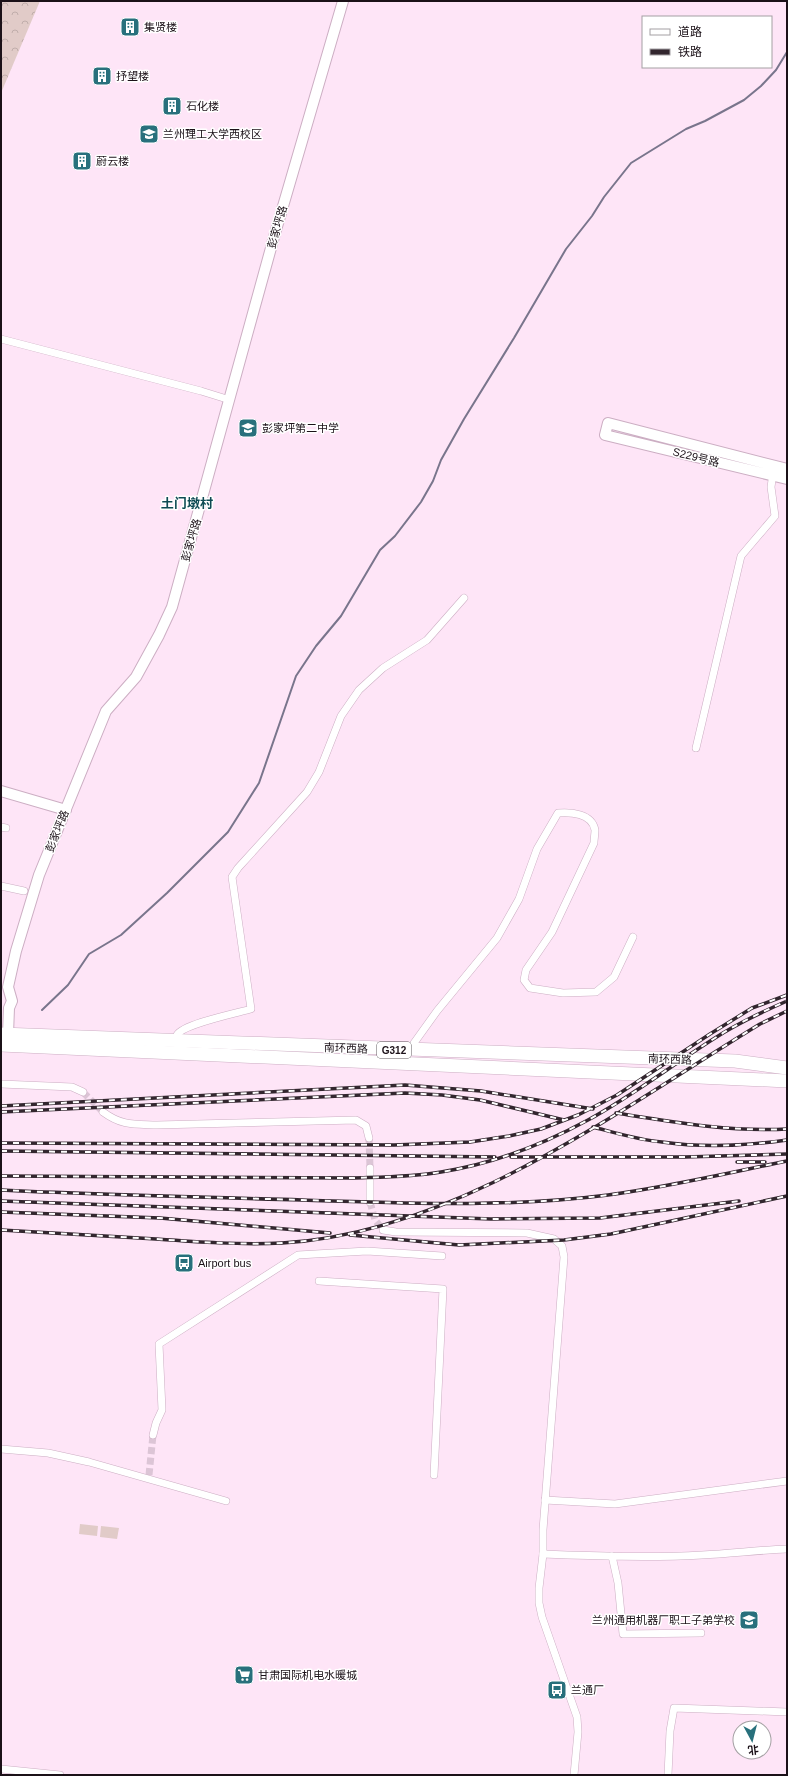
<svg xmlns="http://www.w3.org/2000/svg" width="788" height="1776" viewBox="0 0 788 1776" font-family="Arial,'Noto Sans SC',sans-serif">
<defs>
<pattern id="forest-crowns" width="20" height="18" patternUnits="userSpaceOnUse"><rect width="20" height="18" fill="#e1cbc8"/><path d="M2 6a3 3 0 1 1 6 0M12 15a3 3 0 1 1 6 0" fill="none" stroke="#c0adab"/></pattern>
</defs>
<rect width="100%" height="100%" fill="#fee5f7"/>
<!-- grass -->
<g fill="#e1cbc8">
<polygon points="80,1524 98,1526 97,1536 79,1534"/>
<polygon points="101,1526 119,1528 117,1539 100,1537"/>
</g>
<!-- forest -->
<polygon fill="url(#forest-crowns)" points="1,1 40,1 1,93"/>
<g fill="none" stroke-linecap="round" stroke-linejoin="round">
<!-- stream -->
<polyline stroke="#79758c" stroke-width="2" points="42,1010 68,985 89,954 121,935 167,893 228,832 259,783 296,676 316,646 341,616 380,550 395,536 421,502 433,481 441,460 464,419 514,338 566,249 592,216 604,197 631,163 686,129 705,121 744,100 761,86 776,70 787,52"/>
<!-- street-tunnel -->
<g stroke="#dcc5d6" stroke-width="7" stroke-dasharray="7 3.5" stroke-linecap="butt">
<polyline points="83,1092 103,1112"/>
<polyline points="369,1138 370,1168"/>
<polyline points="370,1202 375,1220 383,1230"/>
<polyline points="149,1475 153,1435"/>
</g>
<defs>
<g id="street">
<polyline points="1,339 201,391 230,400"/>
<polyline points="696,748 741,556 775,516 771,487 773,473"/>
<polyline points="1,827 6,828"/>
<polyline points="1,886 24,891"/>
<path d="M175 1041C176 1039 175 1037 177 1035 183 1024 237 1013 251 1009L232 877 238 868 307 792 319 772 341 716 359 690 383 668 427 640 464 598"/>
<path d="M409 1050 437 1011 497 938 519 899 537 849 558 813C570 812 592 813 595 830 595 834 594 839 594 843L552 932 526 970 524 980 530 988 563 993 596 992 614 977 633 937"/>
<polyline points="1,1084 72,1087 83,1092"/>
<path d="M103 1112C122 1126 134 1124 157 1125L356 1120 366 1126 369 1138"/>
<polyline points="370,1168 370,1202"/>
<polyline points="383,1230 396,1232 527,1233 554,1239 562,1246 564,1257 543,1530 543,1554 539,1588 539,1603 542,1617 577,1717 578,1732 574,1775"/>
<polyline points="319,1281 443,1289 434,1475"/>
<polyline points="153,1435 156,1423 162,1410 159,1344 298,1255 367,1251 442,1256"/>
<polyline points="1,1449 48,1453 89,1462 226,1501"/>
<polyline points="545,1500 615,1504 787,1481"/>
<path d="M543 1554C595 1556 649 1558 702 1555 730 1554 758 1550 787 1549"/>
<polyline points="612,1556 618,1583 623,1634 701,1633"/>
<polyline points="1,1769 60,1775"/>
<polyline points="668,1775 670,1731 674,1708 787,1712"/>
</g>
<g id="secondary">
<polyline points="787,469 608,423 605,435 787,479"/>
<polyline points="1,791 66,810"/>
<polyline points="8,1034 9,1008 12,1001 8,987 16,951 39,875 106,711 136,677 159,635 172,607 274,237 343,1"/>
</g>
<g id="highway">
<polyline points="1,1034 735,1061 787,1068"/>
<polyline points="1,1045 787,1081"/>
</g>
</defs>
<!-- street casing -->
<use href="#street" stroke="#ccaec3" stroke-width="8"/>
<!-- secondary casing -->
<use href="#secondary" stroke="#ccaec3" stroke-width="12"/>
<!-- highway casing -->
<use href="#highway" stroke="#ccaec3" stroke-width="14"/>
<!-- street -->
<use href="#street" stroke="#fff" stroke-width="7"/>
<!-- secondary -->
<use href="#secondary" stroke="#fff" stroke-width="10"/>
<!-- highway -->
<use href="#highway" stroke="#fff" stroke-width="13"/>
<defs>
<g id="rail">
<polyline points="1,1106 405,1085 481,1091 593,1109"/>
<polyline points="1,1112 405,1093 442,1095 480,1100 564,1120"/>
<path d="M616 1113C673 1122 730 1132 787 1129"/>
<path d="M593 1127C616 1133 638 1140 662 1142 704 1148 745 1146 787 1140"/>
<polyline points="1,1143 394,1145 470,1142 509,1136 541,1129 578,1115 617,1095 710,1034 752,1008 787,995"/>
<polyline points="1,1151 495,1157"/>
<polyline points="511,1157 685,1157 787,1154"/>
<polyline points="737,1162 765,1162"/>
<path d="M1 1176 353 1178C382 1177 412 1177 441 1172 492 1164 542 1145 588 1120 632 1096 672 1065 715 1038 738 1023 762 1012 787 1001"/>
<path d="M1 1190C101 1195 202 1197 302 1200 404 1203 507 1208 608 1195 668 1187 728 1173 787 1161"/>
<polyline points="1,1201 491,1219 600,1218 739,1201"/>
<polyline points="1,1212 160,1218 330,1233"/>
<path d="M1 1230C53 1233 104 1236 156 1239 198 1242 240 1245 282 1243 456 1233 617 1111 760 1024L787 1011"/>
<polyline points="350,1235 459,1245 564,1240 611,1234 787,1196"/>
</g>
</defs>
<!-- rail casing -->
<use href="#rail" stroke="#32262e" stroke-width="3.5"/>
<!-- rail -->
<use href="#rail" stroke="#fff" stroke-width="2" stroke-dasharray="6" stroke-linecap="butt"/>
</g>
<!-- icons -->
<defs>
<symbol id="building-square" viewBox="-11 -11 22 22"><rect x="-9" y="-9" width="18" height="18" rx="4" fill="#28707c" stroke="#fff"/><path d="M-4-6H4V6H1V3H-1V6H-4ZM-2.5-4.3h1.7v1.8h-1.7ZM.8-4.3h1.7v1.8H.8ZM-2.5-1h1.7V.8h-1.7ZM.8-1h1.7V.8H.8Z" fill="#fff"/></symbol>
<symbol id="university-square" viewBox="-11 -11 22 22"><rect x="-9" y="-9" width="18" height="18" rx="4" fill="#28707c" stroke="#fff"/><path d="M0-5L7-2L0 1L-7-2ZM-4 1L0 2.5L4 1V4Q0 6-4 4Z" fill="#fff"/></symbol>
<symbol id="school-square" viewBox="-11 -11 22 22"><rect x="-9" y="-9" width="18" height="18" rx="4" fill="#28707c" stroke="#fff"/><path d="M0-5L7-2L0 1L-7-2ZM-4 1L0 2.5L4 1V4Q0 6-4 4Z" fill="#fff"/></symbol>
<symbol id="bus-square" viewBox="-11 -11 22 22"><rect x="-9" y="-9" width="18" height="18" rx="4" fill="#28707c" stroke="#fff"/><path d="M-5-6H5V4H4V6H2V4H-2V6H-4V4H-5ZM-3.5-4V0h7V-4ZM-3.5 1.2v1.5H-2V1.2ZM2 1.2v1.5H3.5V1.2Z" fill="#fff"/></symbol>
<symbol id="supermarket-square" viewBox="-11 -11 22 22"><rect x="-9" y="-9" width="18" height="18" rx="4" fill="#28707c" stroke="#fff"/><path d="M-6-5.5h2.5l.6 2H6L4.5 2H-2.5L-4.4-4H-6ZM-1.5 3.2a1.3 1.3 0 1 0 .1 0ZM3 3.2a1.3 1.3 0 1 0 .1 0Z" fill="#fff"/></symbol>
</defs>
<g fill-rule="evenodd">
<use href="#building-square" x="119" y="16" width="22" height="22"/>
<use href="#building-square" x="91" y="65" width="22" height="22"/>
<use href="#building-square" x="161" y="95" width="22" height="22"/>
<use href="#university-square" x="138" y="123" width="22" height="22"/>
<use href="#building-square" x="71" y="150" width="22" height="22"/>
<use href="#school-square" x="237" y="417" width="22" height="22"/>
<use href="#bus-square" x="173" y="1252" width="22" height="22"/>
<use href="#school-square" x="738" y="1609" width="22" height="22"/>
<use href="#supermarket-square" x="233" y="1664" width="22" height="22"/>
<use href="#bus-square" x="546" y="1679" width="22" height="22"/>
</g>
<g text-anchor="middle" dominant-baseline="central" stroke-width="3" stroke-linejoin="round" paint-order="stroke">
<!-- shield labels -->
<rect fill="#fff" stroke="#5f585d" stroke-width="1" x="377" y="1042" width="34" height="16" rx="3"/>
<g font-size="10" font-weight="bold" fill="#1b1118">
<text x="394" y="1050">G312</text>
</g>
<!-- poi labels -->
<g font-size="11" fill="#1b1118" stroke="#fff" text-anchor="start">
<text x="144" y="27">集贤楼</text>
<text x="116" y="76">抒望楼</text>
<text x="186" y="106">石化楼</text>
<text x="163" y="134">兰州理工大学西校区</text>
<text x="96" y="161">蔚云楼</text>
<text x="262" y="428">彭家坪第二中学</text>
<text x="198" y="1263">Airport bus</text>
<text x="735" y="1620" text-anchor="end">兰州通用机器厂职工子弟学校</text>
<text x="258" y="1675">甘肃国际机电水暖城</text>
<text x="571" y="1690">兰通厂</text>
</g>
<!-- street labels -->
<g font-size="11" fill="#1b1118" stroke="#fff">
<text transform="translate(277 227) rotate(-74)">彭家坪路</text>
<text transform="translate(696 457) rotate(14)">S229号路</text>
<text transform="translate(191 540) rotate(-74)">彭家坪路</text>
<text transform="translate(57 831) rotate(-68)">彭家坪路</text>
<text transform="translate(346 1048) rotate(2)">南环西路</text>
<text transform="translate(670 1059) rotate(2)">南环西路</text>
</g>
<!-- quarter labels -->
<g font-size="13" font-weight="bold" fill="#0e4b54" stroke="#fff">
<text x="187" y="503">土门墩村</text>
</g>
</g>
<!-- border -->
<rect width="788" height="1776" fill="none" stroke="#1b1118" stroke-width="4"/>
<!-- legend -->
<rect x="642" y="16" width="130" height="52" fill="#ffffff" stroke="#a4a0a3"/>
<rect x="650" y="29" width="20" height="6" fill="#ffffff" stroke="#a4a0a3"/>
<text x="678" y="36" font-size="12" fill="#1b1118">道路</text>
<rect x="650" y="49" width="20" height="6" fill="#32262e" stroke="#a4a0a3"/>
<text x="678" y="56" font-size="12" fill="#1b1118">铁路</text>
<!-- north arrow -->
<g transform="translate(752 1740) rotate(173)"><circle r="19" fill="#ffffff" stroke="#a4a0a3"/>
<path d="M0-3L7 15L0 10L-7 15Z" fill="#28707c"/>
<text y="-6" font-size="11" font-weight="bold" text-anchor="middle" fill="#1b1118">北</text>
</g>
</svg>
